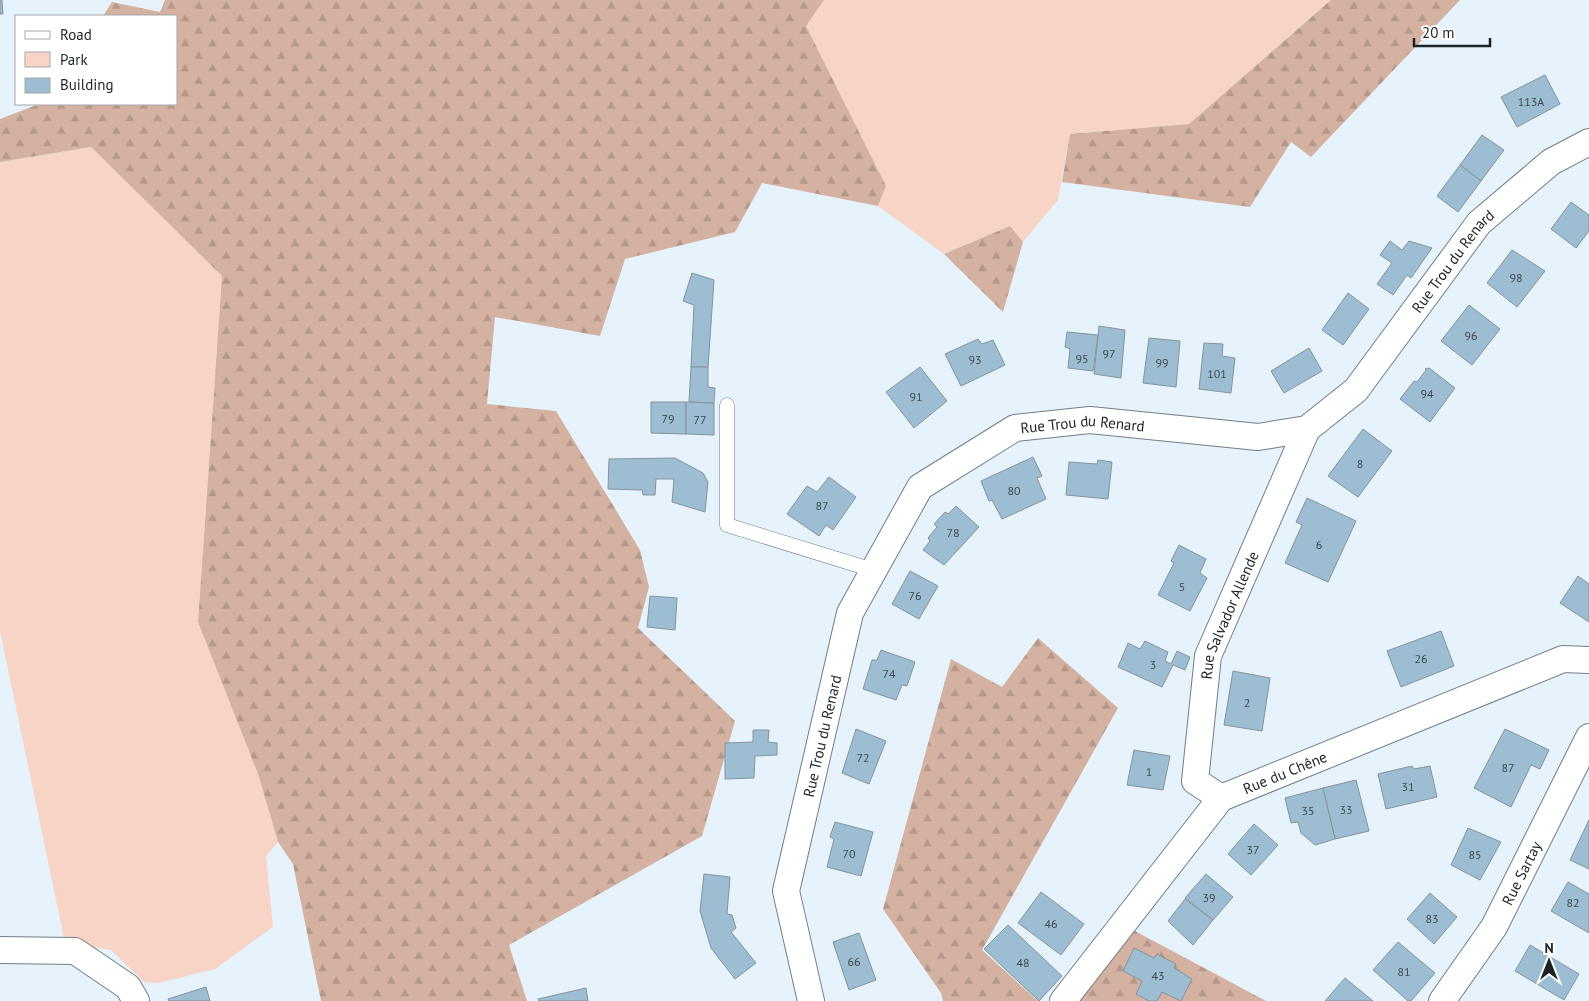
<svg xmlns="http://www.w3.org/2000/svg" width="1589" height="1001" viewBox="0 0 1589 1001" font-family="'PT Sans',sans-serif">
<defs>
<pattern id="forest-firs" width="22" height="20" patternUnits="userSpaceOnUse" patternTransform="scale(1.25)"><rect width="22" height="20" fill="#d4b1a1"/><path d="M5 1l3.5 6h-7zM16 11l3.5 6h-7z" fill="#b6988a"/></pattern>
</defs>
<rect width="100%" height="100%" fill="#e6f3fc"/>
<!-- green -->
<g fill="#f7d4c5">
<polygon points="824,0 1331,0 1189,124 1070,134 1058,200 1023,242 1010,226 944,254 878,206 886,186 806,26"/>
<polygon points="91,147 222,276 198,622 258,774 278,842 266,856 273,927 215,969 159,983 144,982 111,950 65,943 0,631 0,162"/>
</g>
<!-- forest -->
<g fill="url(#forest-firs)">
<polygon points="165,0 824,0 806,26 886,186 878,206 762,183 735,232 625,259 600,336 495,317 487,404 556,411 640,550 649,587 638,628 735,721 702,836 509,945 527,1001 321,1001 293,864 278,842 258,774 198,622 222,276 91,147 0,162 0,119 39,104 176,104 176,16 103,16 112,2 160,12"/>
<polygon points="1331,0 1460,0 1311,157 1291,142 1250,207 1062,182 1070,134 1189,124"/>
<polygon points="1010,226 1023,242 1003,312 944,254"/>
<polygon points="1038,638 1118,708 982,950 1038,1001 943,1001 941,993 883,909 951,659 1002,687"/>
<polygon points="1133,930 1266,1001 1073,1001"/>
</g>
<!-- building -->
<g fill="#9dbed2" stroke="#86939a">
<polygon points="0,0 2,0 3,14 0,14"/>
<polygon points="1545,75 1560,104 1517,127 1501,97"/>
<polygon points="1482,135 1504,150 1481,181 1460,165"/>
<polygon points="1460,165 1481,181 1458,212 1437,196"/>
<polygon points="1571,202 1589,215 1589,231 1576,248 1551,229"/>
<polygon points="1390,241 1402,250 1409,241 1432,248 1411,278 1407,275 1393,295 1377,284 1392,263 1380,255"/>
<polygon points="1512,250 1545,271 1517,307 1487,283"/>
<polygon points="692,273 714,280 708,367 691,367 694,305 683,301"/>
<polygon points="1348,293 1369,309 1343,345 1322,330"/>
<polygon points="1469,305 1500,329 1472,365 1441,341"/>
<polygon points="1099,326 1125,330 1121,378 1094,374"/>
<polygon points="1067,332 1098,335 1093,371 1068,368 1070,349 1065,347"/>
<polygon points="1149,338 1180,341 1176,387 1143,383"/>
<polygon points="978,339 982,344 993,340 1005,365 961,386 945,354"/>
<polygon points="1204,343 1223,344 1222,356 1235,358 1231,393 1199,389"/>
<polygon points="1309,348 1322,371 1284,393 1271,371"/>
<polygon points="691,367 708,367 708,387 715,388 714,403 689,402"/>
<polygon points="920,367 947,401 914,428 886,392"/>
<polygon points="1429,368 1455,388 1430,422 1400,399 1414,381 1417,382 1426,370 1425,369"/>
<polygon points="651,402 686,402 686,434 651,433"/>
<polygon points="686,402 714,403 714,435 686,434"/>
<polygon points="1363,429 1392,451 1358,497 1328,476"/>
<polygon points="1033,457 1042,476 1037,478 1046,499 1002,519 992,500 989,501 981,481"/>
<polygon points="675,458 703,473 708,482 705,512 672,502 674,479 656,479 655,495 643,495 642,490 608,489 609,459"/>
<polygon points="1098,460 1112,462 1108,499 1066,495 1069,462 1097,464"/>
<polygon points="829,477 856,497 833,530 826,525 819,536 787,514 807,486 817,492"/>
<polygon points="1307,498 1356,521 1328,582 1285,563 1302,525 1296,522"/>
<polygon points="956,506 979,527 944,565 923,550 930,541 928,538 937,527 934,524 945,512 948,514"/>
<polygon points="1179,545 1206,559 1200,573 1207,578 1190,611 1158,595 1174,563 1171,561"/>
<polygon points="910,571 938,586 919,619 892,604"/>
<polygon points="1578,576 1589,584 1589,622 1560,603"/>
<polygon points="650,596 677,598 675,630 647,627"/>
<polygon points="1441,631 1454,666 1401,687 1387,651"/>
<polygon points="1145,641 1168,652 1165,661 1171,664 1177,651 1190,657 1185,670 1173,665 1162,687 1118,667 1128,643 1140,649"/>
<polygon points="881,650 915,662 907,686 902,685 896,700 863,689 872,660 877,660"/>
<polygon points="1233,671 1270,678 1262,731 1224,725"/>
<polygon points="856,729 886,741 869,784 842,773"/>
<polygon points="1505,729 1549,750 1540,769 1531,765 1511,807 1474,788"/>
<polygon points="753,730 769,730 768,742 777,743 777,755 755,756 754,778 725,779 725,743 753,742"/>
<polygon points="1134,750 1170,756 1163,790 1127,785"/>
<polygon points="1412,766 1414,769 1430,766 1437,797 1386,809 1378,774"/>
<polygon points="1356,780 1369,831 1335,839 1323,788"/>
<polygon points="1323,788 1335,839 1315,845 1301,833 1298,822 1291,823 1285,798"/>
<polygon points="1589,820 1589,869 1570,860"/>
<polygon points="835,822 873,832 861,876 827,867 834,839 830,837"/>
<polygon points="1254,824 1278,845 1251,875 1228,854"/>
<polygon points="1468,828 1501,842 1480,880 1451,865"/>
<polygon points="704,874 730,877 727,914 732,915 736,928 731,932 756,963 735,979 711,948 700,911"/>
<polygon points="1206,874 1233,897 1213,920 1185,898"/>
<polygon points="1568,882 1589,894 1589,933 1551,911"/>
<polygon points="1041,892 1084,924 1061,955 1018,923"/>
<polygon points="1430,893 1457,917 1434,944 1407,919"/>
<polygon points="1185,899 1213,920 1193,945 1168,921"/>
<polygon points="1008,925 1062,976 1039,1001 984,949"/>
<polygon points="859,933 876,980 849,990 833,942"/>
<polygon points="1398,942 1435,973 1411,1001 1408,1001 1373,970"/>
<polygon points="1530,945 1579,974 1564,1000 1515,971"/>
<polygon points="1134,948 1154,958 1157,954 1176,964 1174,968 1192,979 1181,1001 1162,992 1157,1001 1149,1001 1136,994 1142,981 1123,971"/>
<polygon points="1345,978 1373,1001 1325,1001"/>
<polygon points="206,987 210,1001 169,1001 168,999"/>
<polygon points="586,988 588,1001 539,1001 538,999"/>
</g>
<g fill="none" stroke-linecap="round" stroke-linejoin="round">
<defs>
<polyline id="service" points="727,405 727,525 873,570"/>
<g id="minor">
<path id="s1" d="M1221 798 1195 781 1208 656 1307 429"/>
<polyline points="0,950 75,951 128,987 136,1001"/>
<path id="s2" d="M811 1001 786 891 850 613 920 487 1015 428 1090 420 1258 437 1307 429 1356 390 1479 223 1551 162 1589 142"/>
<path id="s3" d="M1063 1001 1221 798 1563 659 1589 660"/>
<path id="s4" d="M1442 1001 1494 927 1589 737"/>
</g>
</defs>
<!-- service casing -->
<use href="#service" stroke="#727e85" stroke-width="15"/>
<!-- minor casing -->
<use href="#minor" stroke="#727e85" stroke-width="28"/>
<!-- service -->
<use href="#service" stroke="#fff" stroke-width="14"/>
<!-- minor -->
<use href="#minor" stroke="#fff" stroke-width="26"/>
</g>
<g text-anchor="middle" dominant-baseline="central" stroke-width="4" stroke-linejoin="round" paint-order="stroke">
<!-- number labels -->
<g font-size="12" fill="#3d4950">
<text x="1531" y="101">113A</text>
<text x="1516" y="277">98</text>
<text x="1471" y="335">96</text>
<text x="1109" y="353">97</text>
<text x="1082" y="358">95</text>
<text x="975" y="359">93</text>
<text x="1162" y="362">99</text>
<text x="1217" y="373">101</text>
<text x="1427" y="393">94</text>
<text x="916" y="396">91</text>
<text x="668" y="418">79</text>
<text x="700" y="419">77</text>
<text x="1360" y="463">8</text>
<text x="1014" y="490">80</text>
<text x="822" y="505">87</text>
<text x="953" y="532">78</text>
<text x="1319" y="544">6</text>
<text x="1182" y="586">5</text>
<text x="915" y="595">76</text>
<text x="1421" y="658">26</text>
<text x="1153" y="664">3</text>
<text x="889" y="673">74</text>
<text x="1247" y="702">2</text>
<text x="863" y="757">72</text>
<text x="1508" y="767">87</text>
<text x="1149" y="771">1</text>
<text x="1408" y="786">31</text>
<text x="1346" y="809">33</text>
<text x="1308" y="810">35</text>
<text x="1253" y="849">37</text>
<text x="849" y="853">70</text>
<text x="1475" y="854">85</text>
<text x="1209" y="897">39</text>
<text x="1573" y="902">82</text>
<text x="1432" y="918">83</text>
<text x="1051" y="923">46</text>
<text x="854" y="961">66</text>
<text x="1023" y="962">48</text>
<text x="1404" y="971">81</text>
<text x="1158" y="975">43</text>
</g>
<!-- street labels -->
<g font-size="15" fill="#1d2225" stroke="#fff">
<text stroke="none"><textPath href="#s2" startOffset="1172">Rue Trou du Renard</textPath></text>
<text stroke="none"><textPath href="#s2" startOffset="722">Rue Trou du Renard</textPath></text>
<text stroke="none"><textPath href="#s1" startOffset="202">Rue Salvador Allende</textPath></text>
<text stroke="none"><textPath href="#s2" startOffset="272">Rue Trou du Renard</textPath></text>
<text stroke="none"><textPath href="#s3" startOffset="326">Rue du Chêne</textPath></text>
<text stroke="none"><textPath href="#s4" startOffset="151">Rue Sartay</textPath></text>
</g>
</g>
<!-- legend -->
<rect x="15" y="15" width="162" height="90" fill="#ffffff" stroke="#a5a7a8"/>
<rect x="25" y="31" width="25" height="8" fill="#ffffff" stroke="#a5a7a8"/>
<text x="60" y="40" font-size="15" fill="#1d2225">Road</text>
<rect x="25" y="52" width="25" height="15" fill="#f7d4c5" stroke="#a5a7a8"/>
<text x="60" y="65" font-size="15" fill="#1d2225">Park</text>
<rect x="25" y="78" width="25" height="15" fill="#9dbed2" stroke="#a5a7a8"/>
<text x="60" y="90" font-size="15" fill="#1d2225">Building</text>
<!-- north arrow -->
<g transform="translate(1549 961)" stroke="#ffffff" stroke-width="4" paint-order="stroke">
<path d="M0-4L9 19L0 12L-9 19Z" fill="#1d2225"/>
<text y="-8" font-size="14" font-weight="bold" text-anchor="middle" fill="#1d2225">N</text>
</g>
<!-- scale -->
<path d="M1414 38v8h76v-8" fill="none" stroke="#1d2225" stroke-width="2.5"/>
<text x="1422" y="38" font-size="15" fill="#1d2225" stroke="#ffffff" stroke-width="4" paint-order="stroke">20 m</text>
</svg>
